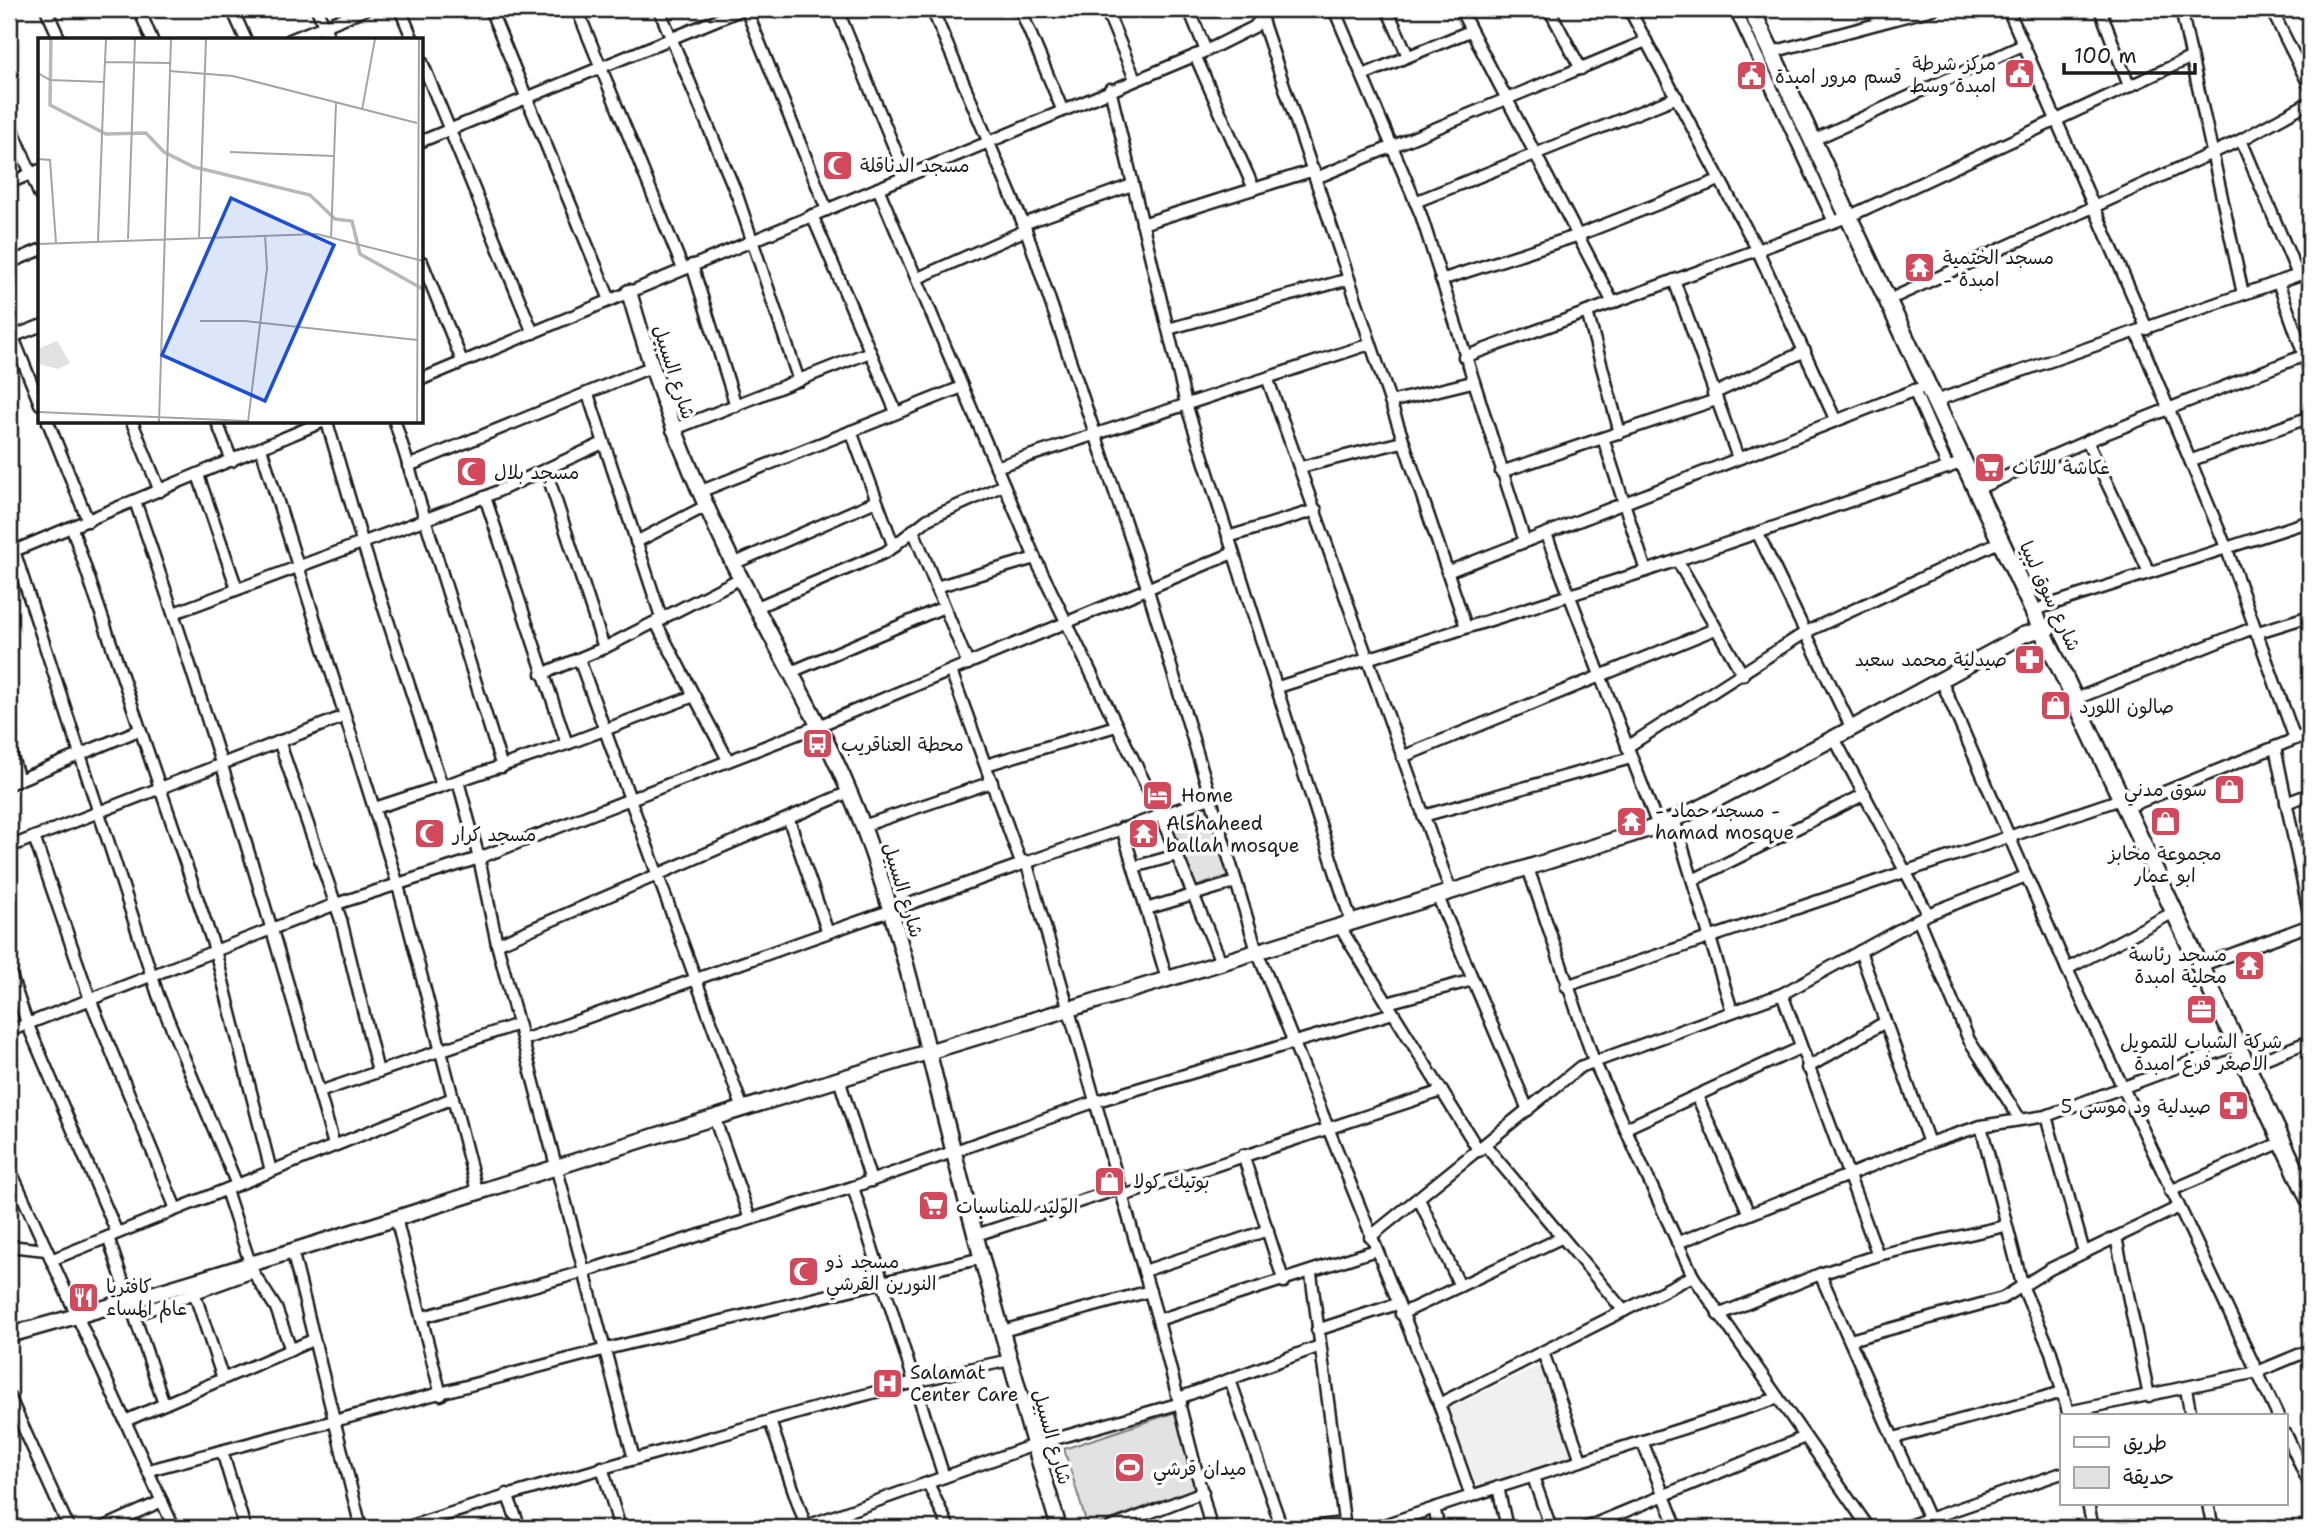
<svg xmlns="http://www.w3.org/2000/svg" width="2319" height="1537" viewBox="0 0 2319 1537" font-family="'Shantell Sans','Playpen Sans Arabic',sans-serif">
<rect width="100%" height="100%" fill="#fff"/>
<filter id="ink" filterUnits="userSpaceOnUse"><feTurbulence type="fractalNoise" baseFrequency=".0143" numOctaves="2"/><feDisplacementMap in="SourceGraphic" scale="14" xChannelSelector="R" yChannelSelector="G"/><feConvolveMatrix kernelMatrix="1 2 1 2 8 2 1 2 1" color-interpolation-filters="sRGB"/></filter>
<g filter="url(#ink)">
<!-- built -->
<polygon fill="#f0f0f0" points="1542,1364 1572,1459 1478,1489 1447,1409"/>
<!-- green -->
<g fill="#e2e2e2" stroke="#7f7f7f" stroke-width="2">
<polygon points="1206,804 1228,876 1195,887 1166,817"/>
<polygon points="1176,1412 1197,1488 1088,1528 1064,1449"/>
</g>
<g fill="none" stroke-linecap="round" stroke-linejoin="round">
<defs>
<g id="street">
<polyline points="46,9 60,40"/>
<polyline points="139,9 152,40"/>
<polyline points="232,9 246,40"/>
<polyline points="317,9 330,40"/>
<polyline points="400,9 413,40"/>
<polyline points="490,9 610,300"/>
<polyline points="577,9 683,269"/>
<polyline points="659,9 737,195 799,381"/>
<polyline points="746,9 827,210"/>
<polyline points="837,9 906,176"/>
<polyline points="932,9 1026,230 1147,587 1257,951 1439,1404 1471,1496 1778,1398"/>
<polyline points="1020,9 1062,109"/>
<polyline points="1106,9 1135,79"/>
<polyline points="1189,9 1206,51"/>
<polyline points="1334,9 1421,215 1525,542"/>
<polyline points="1387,9 1408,56"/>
<polyline points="1460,9 1613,303"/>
<polyline points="1549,9 1581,69"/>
<polyline points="1629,9 1757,249 1836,421"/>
<polyline points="1735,9 1834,222"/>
<polyline points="1874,9 1879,23"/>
<polyline points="2008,9 2147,329"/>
<polyline points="2100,9 2129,86"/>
<polyline points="2181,9 2243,294"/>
<polyline points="2271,9 2310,87"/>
<polyline points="1632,14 1646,9"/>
<polyline points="1262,20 1466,627"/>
<polyline points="290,40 366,9"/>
<polyline points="1772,52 1933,9"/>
<polyline points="1195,55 1254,189"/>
<polyline points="422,62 533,333"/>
<polyline points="1363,75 1470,31"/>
<polyline points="1110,89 1186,404 1352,924"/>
<polyline points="9,120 40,196"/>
<polyline points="1822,136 2023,45"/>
<polyline points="2241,140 2298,275"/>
<polyline points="422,141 743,9"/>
<polyline points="1316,178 1646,41"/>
<polyline points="9,183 40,170"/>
<polyline points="878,188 1035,558 1160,814 1221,962"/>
<polyline points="1415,202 1677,97"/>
<polyline points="812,215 896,412"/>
<polyline points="1023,224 1132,185"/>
<polyline points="1142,224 1314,170"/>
<polyline points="422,262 462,361"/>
<polyline points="9,263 40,250"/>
<polyline points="692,265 736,406"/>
<polyline points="918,278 1026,230"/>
<polyline points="1441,280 1576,236 1719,180"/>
<polyline points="1674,280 1738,458"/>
<polyline points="2278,282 2310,372"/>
<polyline points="1897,296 2241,140 2310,102"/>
<polyline points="1587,312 1620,433"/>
<polyline points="9,327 40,404"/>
<polyline points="1168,329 1349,279"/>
<polyline points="2137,333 2226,547 2295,739"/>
<polyline points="9,338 40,326"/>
<polyline points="1464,357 1850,216 2190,58"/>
<polyline points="422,379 1206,51 1254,27 1269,9"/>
<polyline points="1268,380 1451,892"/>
<polyline points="1914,390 1948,468"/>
<polyline points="588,394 662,620"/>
<polyline points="1713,394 1805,351"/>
<polyline points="1935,401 2310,271"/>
<polyline points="1390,402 1472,382"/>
<polyline points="48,422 88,521"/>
<polyline points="132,422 160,491"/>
<polyline points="217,422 232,461"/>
<polyline points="327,422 362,541 442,786 375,808"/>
<polyline points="395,422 502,767"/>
<polyline points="672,430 870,352"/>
<polyline points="851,431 894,547"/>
<polyline points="1603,438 1646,571"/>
<polyline points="2087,441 2149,572"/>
<polyline points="261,448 398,885 477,1191"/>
<polyline points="2192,460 2310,417"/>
<polyline points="408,466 651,367"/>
<polyline points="996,467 1370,344"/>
<polyline points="1301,467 1402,442"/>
<polyline points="546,470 604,648"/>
<polyline points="1501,472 1716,400"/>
<polyline points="198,475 237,589"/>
<polyline points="1977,489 2087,441 2310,353"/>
<polyline points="699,492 962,387"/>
<polyline points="485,497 567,744"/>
<path d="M135 501C209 714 273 928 334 1145"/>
<polyline points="72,528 215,950 271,1171"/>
<polyline points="913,530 968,664"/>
<polyline points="1546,534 1658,826"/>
<polyline points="1758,534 1852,729"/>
<polyline points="9,535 158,995 237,1185"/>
<polyline points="1228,537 1316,510"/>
<polyline points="636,542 706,506"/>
<polyline points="9,553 322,422"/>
<polyline points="1677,560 1743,675"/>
<polyline points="733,564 876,501"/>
<polyline points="1447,572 1928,385"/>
<polyline points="936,587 1035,558"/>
<polyline points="757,607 886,552 928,519 1004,485"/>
<polyline points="2043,607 2310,521"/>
<polyline points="174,613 485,497 603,443"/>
<polyline points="656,623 728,760"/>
<polyline points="2255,633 2310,616"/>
<polyline points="579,659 743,1109"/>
<polyline points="951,671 1021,863"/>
<polyline points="791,672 944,607"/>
<polyline points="542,674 604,648 741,578"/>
<polyline points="1941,680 2067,969 2278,1416"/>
<polyline points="1278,687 1646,571 1964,462"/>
<polyline points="2083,696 2253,628"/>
<polyline points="1834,738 1928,914"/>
<polyline points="279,741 341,920 378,1072"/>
<polyline points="9,747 19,780"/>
<polyline points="1627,747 1806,632 2001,541"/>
<polyline points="2275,747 2310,918"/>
<polyline points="1402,757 1715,629"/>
<polyline points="986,765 1116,726"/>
<polyline points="458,781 479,858 497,944 634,1459"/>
<polyline points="9,784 139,730"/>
<polyline points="442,786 567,744 694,696"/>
<polyline points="2286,803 2310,794"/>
<polyline points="2125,808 2310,733"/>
<polyline points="1423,816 1631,758"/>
<polyline points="1674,819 1732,1011"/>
<polyline points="789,820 827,930"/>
<polyline points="863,826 992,782"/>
<polyline points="1122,828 1167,979"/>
<polyline points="34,837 90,999 176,1209"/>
<polyline points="9,847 345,716"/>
<polyline points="1026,861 1158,1320 1211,1528"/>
<polyline points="1134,867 1177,855"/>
<polyline points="1528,868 1594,1061 1693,1276 1869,1528"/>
<polyline points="1693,880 1865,794"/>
<polyline points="1438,897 1528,1110"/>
<polyline points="1146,909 1236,882"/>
<polyline points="1918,919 1969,1040 2020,1119"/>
<polyline points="1340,927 1479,1151"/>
<polyline points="497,944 849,792"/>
<polyline points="1860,951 1929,1143"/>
<polyline points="2200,966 2310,925"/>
<polyline points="2067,969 2174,912"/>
<polyline points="9,970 27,1023 117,1233"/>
<polyline points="1566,986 2121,799"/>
<polyline points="1782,994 1878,1255"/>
<polyline points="1387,1003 1473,980"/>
<polyline points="9,1031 336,904 479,858 818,726 1233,553"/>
<polyline points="523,1040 1210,798"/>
<polyline points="2246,1066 2310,1041"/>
<polyline points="1807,1068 1885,1022"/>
<polyline points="839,1079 871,1181"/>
<polyline points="319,1092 518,1024"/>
<polyline points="1697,1096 1749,1214"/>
<polyline points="2046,1116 2084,1252"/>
<polyline points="714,1117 750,1219"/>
<polyline points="1981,1126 2023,1288 2051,1352 2069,1416"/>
<polyline points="1626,1128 1800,1048"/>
<polyline points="1485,1145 1624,1311"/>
<polyline points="1243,1155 1284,1282"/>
<polyline points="9,1167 174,1528"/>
<polyline points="853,1187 944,1477"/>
<polyline points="226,1190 253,1272 276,1308 291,1350"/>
<polyline points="2170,1191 2282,1142"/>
<polyline points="1123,1196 1442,1091"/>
<polyline points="1419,1199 1460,1286"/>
<polyline points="396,1218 441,1395"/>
<polyline points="976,1235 1121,1188"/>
<polyline points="108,1237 164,1404"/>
<polyline points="1370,1237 1580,1067 1782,994 1928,914 2026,876"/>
<polyline points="2116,1237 2149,1396"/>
<polyline points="1677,1243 1929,1143 1981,1126 2046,1116 2245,1042"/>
<polyline points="9,1246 46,1250"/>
<polyline points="292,1250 361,1528"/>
<polyline points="51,1260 453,1098"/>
<polyline points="1144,1271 1268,1230"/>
<polyline points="1311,1274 1345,1528"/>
<polyline points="1820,1274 1929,1519"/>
<polyline points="193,1289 223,1379"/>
<polyline points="1401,1314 1561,1238"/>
<polyline points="134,1315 253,1272"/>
<polyline points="1718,1315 1820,1274 1878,1255 2005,1226"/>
<polyline points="423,1317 586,1271 853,1187 1097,1101 1393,1013"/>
<polyline points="1158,1320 1376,1250"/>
<polyline points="1317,1330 1397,1304"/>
<polyline points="1002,1331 1150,1291"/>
<polyline points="1850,1340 2003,1298 2050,1269 2177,1208"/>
<polyline points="1543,1352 1581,1460"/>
<polyline points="1230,1380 1282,1528"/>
<polyline points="2186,1389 2191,1416"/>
<polyline points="9,1396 69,1528"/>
<polyline points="1179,1398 1320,1346"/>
<polyline points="1439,1404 1693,1276"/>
<polyline points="2068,1412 2257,1372 2310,1350"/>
<polyline points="125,1421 313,1340"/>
<polyline points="770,1421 806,1527"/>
<polyline points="2286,1434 2310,1486"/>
<polyline points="1894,1438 2063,1392"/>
<polyline points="1642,1441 1677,1528"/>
<polyline points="222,1451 245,1528"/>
<polyline points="602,1467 620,1528"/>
<polyline points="149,1470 606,1349 982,1258"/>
<polyline points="1533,1477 1551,1528"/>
<polyline points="928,1483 949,1528"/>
<polyline points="1498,1487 1507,1528"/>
<polyline points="507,1494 520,1528"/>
<polyline points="2088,1504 2093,1528"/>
<polyline points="2208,1504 2213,1528"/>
<polyline points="1434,1508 1439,1528"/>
<polyline points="102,1528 162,1501"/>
<path d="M405 1528C505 1495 605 1467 706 1439 807 1410 907 1382 1010 1360"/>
<polyline points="801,1528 1034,1445 1181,1403"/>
<polyline points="1110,1528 1203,1492"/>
<polyline points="1301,1528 1344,1523"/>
<polyline points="1374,1528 1471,1496"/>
<polyline points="1585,1528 1805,1437"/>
<polyline points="1902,1528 2062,1473"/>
</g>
<g id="secondary">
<path d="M629 292C657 390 688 471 733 563 777 651 830 736 864 829 902 934 926 1045 954 1153 986 1279 1022 1404 1059 1528"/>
<path d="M9 1335C246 1270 479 1190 713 1118 1028 1020 1344 928 1658 826L1704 806 1834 738 2023 635 2051 626"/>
</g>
<polyline id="primary" points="1751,9 2310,1201"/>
</defs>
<!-- street casing -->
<use href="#street" stroke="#1c1c1c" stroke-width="15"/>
<!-- secondary casing -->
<use href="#secondary" stroke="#1c1c1c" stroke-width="19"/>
<!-- primary casing -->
<use href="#primary" stroke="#1c1c1c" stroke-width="21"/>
<!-- street -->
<use href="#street" stroke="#fff" stroke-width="10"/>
<!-- secondary -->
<use href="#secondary" stroke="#fff" stroke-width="14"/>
<!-- primary -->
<use href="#primary" stroke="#fff" stroke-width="16"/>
</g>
</g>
<!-- icons -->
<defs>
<symbol id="civic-square" viewBox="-11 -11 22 22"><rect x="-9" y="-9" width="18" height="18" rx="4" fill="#d1495b" stroke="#fff"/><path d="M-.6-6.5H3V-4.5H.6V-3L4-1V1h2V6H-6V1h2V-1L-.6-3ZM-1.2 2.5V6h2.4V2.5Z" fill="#fff"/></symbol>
<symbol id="mosque-square" viewBox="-11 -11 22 22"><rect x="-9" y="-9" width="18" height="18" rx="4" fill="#d1495b" stroke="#fff"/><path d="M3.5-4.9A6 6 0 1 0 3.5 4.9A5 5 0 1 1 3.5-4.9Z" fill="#fff"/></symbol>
<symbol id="temple-square" viewBox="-11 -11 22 22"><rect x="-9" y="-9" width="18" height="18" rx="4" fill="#d1495b" stroke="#fff"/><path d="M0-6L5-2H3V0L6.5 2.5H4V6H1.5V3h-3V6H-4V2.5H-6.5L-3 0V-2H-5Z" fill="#fff"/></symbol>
<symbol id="supermarket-square" viewBox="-11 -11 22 22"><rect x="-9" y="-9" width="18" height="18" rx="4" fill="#d1495b" stroke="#fff"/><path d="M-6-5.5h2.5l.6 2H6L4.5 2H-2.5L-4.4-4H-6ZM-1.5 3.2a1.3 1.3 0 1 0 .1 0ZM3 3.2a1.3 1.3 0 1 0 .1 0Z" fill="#fff"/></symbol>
<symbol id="pharmacy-square" viewBox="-11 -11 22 22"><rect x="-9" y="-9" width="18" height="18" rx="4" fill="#d1495b" stroke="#fff"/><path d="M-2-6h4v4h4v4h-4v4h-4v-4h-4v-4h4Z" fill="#fff"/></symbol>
<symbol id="shop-square" viewBox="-11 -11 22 22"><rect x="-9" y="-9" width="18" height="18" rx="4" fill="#d1495b" stroke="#fff"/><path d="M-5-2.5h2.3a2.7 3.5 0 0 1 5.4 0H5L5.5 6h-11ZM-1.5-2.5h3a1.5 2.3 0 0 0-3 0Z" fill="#fff"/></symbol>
<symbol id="bus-square" viewBox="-11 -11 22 22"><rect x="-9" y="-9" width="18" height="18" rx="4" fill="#d1495b" stroke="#fff"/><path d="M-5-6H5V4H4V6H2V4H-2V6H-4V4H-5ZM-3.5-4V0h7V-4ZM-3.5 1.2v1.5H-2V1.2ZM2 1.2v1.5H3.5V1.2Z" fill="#fff"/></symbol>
<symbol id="hotel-square" viewBox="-11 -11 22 22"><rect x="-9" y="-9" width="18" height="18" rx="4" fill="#d1495b" stroke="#fff"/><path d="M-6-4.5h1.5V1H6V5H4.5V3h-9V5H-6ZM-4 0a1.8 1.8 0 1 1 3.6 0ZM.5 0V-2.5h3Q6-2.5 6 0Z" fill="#fff"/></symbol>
<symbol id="office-square" viewBox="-11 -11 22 22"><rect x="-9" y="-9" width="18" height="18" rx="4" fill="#d1495b" stroke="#fff"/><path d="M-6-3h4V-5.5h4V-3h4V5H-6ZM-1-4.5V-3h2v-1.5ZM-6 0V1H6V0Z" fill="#fff"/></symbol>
<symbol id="restaurant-square" viewBox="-11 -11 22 22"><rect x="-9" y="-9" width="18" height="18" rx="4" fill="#d1495b" stroke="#fff"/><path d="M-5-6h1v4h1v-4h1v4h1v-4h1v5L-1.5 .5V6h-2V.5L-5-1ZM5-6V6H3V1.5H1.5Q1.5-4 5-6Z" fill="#fff"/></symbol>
<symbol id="hospital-square" viewBox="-11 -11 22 22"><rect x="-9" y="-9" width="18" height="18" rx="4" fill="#d1495b" stroke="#fff"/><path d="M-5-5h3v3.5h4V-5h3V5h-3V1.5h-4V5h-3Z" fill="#fff"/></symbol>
<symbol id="stadium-square" viewBox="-11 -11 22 22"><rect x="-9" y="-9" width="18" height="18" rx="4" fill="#d1495b" stroke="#fff"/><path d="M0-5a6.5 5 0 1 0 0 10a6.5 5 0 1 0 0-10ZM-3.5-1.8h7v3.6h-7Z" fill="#fff"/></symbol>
</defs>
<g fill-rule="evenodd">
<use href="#civic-square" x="2002" y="56" width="35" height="35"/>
<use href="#civic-square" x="1734" y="58" width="35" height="35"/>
<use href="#mosque-square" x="820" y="148" width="35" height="35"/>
<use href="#temple-square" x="1902" y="250" width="35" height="35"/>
<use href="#supermarket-square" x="1972" y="450" width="35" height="35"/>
<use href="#mosque-square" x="454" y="454" width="35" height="35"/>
<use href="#pharmacy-square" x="2012" y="642" width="35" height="35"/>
<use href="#shop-square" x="2038" y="688" width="35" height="35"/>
<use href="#bus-square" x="800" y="726" width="35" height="35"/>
<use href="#shop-square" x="2212" y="772" width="35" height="35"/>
<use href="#hotel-square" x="1140" y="778" width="35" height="35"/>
<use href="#temple-square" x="1614" y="804" width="35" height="35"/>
<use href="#shop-square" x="2148" y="804" width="35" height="35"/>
<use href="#mosque-square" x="412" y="816" width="35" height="35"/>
<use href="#temple-square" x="1126" y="816" width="35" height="35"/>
<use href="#temple-square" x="2232" y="948" width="35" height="35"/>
<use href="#office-square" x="2184" y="992" width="35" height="35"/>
<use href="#pharmacy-square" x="2216" y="1088" width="35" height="35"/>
<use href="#shop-square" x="1092" y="1164" width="35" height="35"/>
<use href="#supermarket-square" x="916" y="1188" width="35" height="35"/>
<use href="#mosque-square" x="786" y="1254" width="35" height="35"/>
<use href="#restaurant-square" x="66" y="1280" width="35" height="35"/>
<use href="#hospital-square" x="870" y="1366" width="35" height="35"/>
<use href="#stadium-square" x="1112" y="1450" width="35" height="35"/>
</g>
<g text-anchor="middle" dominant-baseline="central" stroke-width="7" stroke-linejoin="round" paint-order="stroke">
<!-- poi labels -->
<g font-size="19" fill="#1c1c1c" stroke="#fff" text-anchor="start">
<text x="1996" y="63" text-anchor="end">مركز شرطة<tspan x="1996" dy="22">امبدة وسط</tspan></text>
<text x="1775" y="76">قسم مرور امبدة</text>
<text x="860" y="165">مسجد الدناقلة</text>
<text x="1943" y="257">مسجد الختمية<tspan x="1943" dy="22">- امبدة</tspan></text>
<text x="2012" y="467">عكاشة للاثاث</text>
<text x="494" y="472">مسجد بلال</text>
<text x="2007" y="659" text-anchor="end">صيدلية محمد سعبد</text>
<text x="2079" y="706">صالون اللورد</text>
<text x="841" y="744">محطة العناقريب</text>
<text x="2207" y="789" text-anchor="end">سوق مدني</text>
<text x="1181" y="795">Home</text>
<text x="1655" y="810">- مسجد حماد -<tspan x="1655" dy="22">hamad mosque</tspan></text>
<text x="1166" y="823">Alshaheed<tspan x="1166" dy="22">ballah mosque</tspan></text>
<text x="453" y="834">مسجد كرار</text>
<text x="2165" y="853" text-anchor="middle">مجموعة مخابز<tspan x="2165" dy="22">ابو عمار</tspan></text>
<text x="2227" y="954" text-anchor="end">مسجد رئاسة<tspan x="2227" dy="22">محلية امبدة</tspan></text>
<text x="2201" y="1041" text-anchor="middle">شركة الشباب للتمويل<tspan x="2201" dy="22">الاصغر فرع امبدة</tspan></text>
<text x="2211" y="1106" text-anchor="end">صيدلية ود موسى 5</text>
<text x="1133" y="1181">بوتيك كولا</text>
<text x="956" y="1206">الوليد للمناسبات</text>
<text x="826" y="1261">مسجد ذو<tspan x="826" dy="22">النورين القرشي</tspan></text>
<text x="106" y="1286">كافتريا<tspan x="106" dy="22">عالم المساء</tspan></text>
<text x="910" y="1372">Salamat<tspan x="910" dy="22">Center Care</tspan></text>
<text x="1153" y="1468">ميدان قرشي</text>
</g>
<!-- street labels -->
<g font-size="19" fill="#1c1c1c" stroke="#fff">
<text transform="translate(674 372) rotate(72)">شارع السبيل</text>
<text transform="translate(2050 596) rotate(65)">شارع سوق ليبيا</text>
<text transform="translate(903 890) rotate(73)">شارع السبيل</text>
<text transform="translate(1052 1437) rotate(74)">شارع السبيل</text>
</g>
</g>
<!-- overview -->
<g transform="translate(38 38)">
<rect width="385" height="385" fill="#fff"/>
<path d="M19 303 32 325 20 331 1 326 0 311Z" fill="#e2e2e2"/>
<path fill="none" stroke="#b8b8b8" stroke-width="3.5" d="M13 1 12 67 68 96 108 95 126 114 156 129 272 157 297 181 314 183 322 216 385 251"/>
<path fill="none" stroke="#a4a4a4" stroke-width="2" d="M67 24 68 1M131 33 195 38 379 85M0 35 12 42 66 44 67 24 132 25M324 72 337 1M192 114 296 118M0 121 12 122 18 205M161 199 168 1M293 200 298 65M90 201 97 1M60 203 66 44M0 206 279 196 385 223M162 283H207L379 302M0 374 210 383M121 384 133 1M210 384 229 230 227 197M379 384 381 1"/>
<path fill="#1d4ed8" fill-opacity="0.15" stroke="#1d4ed8" stroke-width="3.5" d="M193 160 296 207 227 363 124 317Z"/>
<rect width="385" height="385" fill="none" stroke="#1c1c1c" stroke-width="3.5"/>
</g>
<!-- margin -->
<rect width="2319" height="1537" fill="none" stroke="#fff" stroke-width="35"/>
<rect x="18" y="18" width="2284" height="1502" fill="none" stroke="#1c1c1c" stroke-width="2.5" filter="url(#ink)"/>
<!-- legend -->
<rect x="2060" y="1414" width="228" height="91" fill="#ffffff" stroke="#a4a4a4" stroke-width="2"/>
<rect x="2074" y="1437" width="35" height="10" fill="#ffffff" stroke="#a4a4a4" stroke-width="2"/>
<text x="2123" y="1450" font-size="21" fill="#1c1c1c">طريق</text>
<rect x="2074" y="1467" width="35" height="21" fill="#e2e2e2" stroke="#a4a4a4" stroke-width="2"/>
<text x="2123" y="1484" font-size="21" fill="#1c1c1c">حديقة</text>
<!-- scale -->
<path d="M2064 63v10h131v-10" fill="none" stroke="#1c1c1c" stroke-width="3.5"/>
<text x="2074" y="63" font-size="21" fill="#1c1c1c" stroke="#ffffff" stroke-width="5" paint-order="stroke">100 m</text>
</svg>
